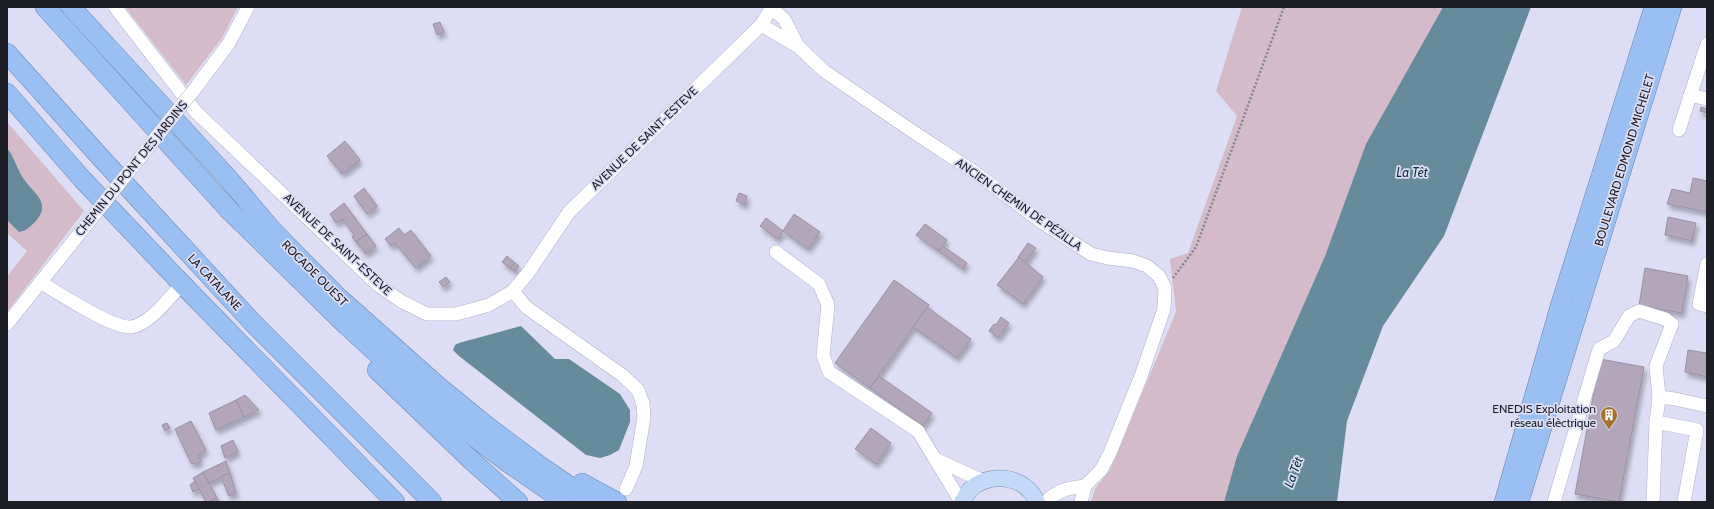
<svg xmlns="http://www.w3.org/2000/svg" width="1714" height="509" viewBox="0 0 1714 509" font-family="Cabin,sans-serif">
<defs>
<filter id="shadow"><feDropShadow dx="2.5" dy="4.5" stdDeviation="2" flood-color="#0004"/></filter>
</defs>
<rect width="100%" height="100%" fill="#dddef5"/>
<!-- green -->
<g fill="#d5baca">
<polygon points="125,7 238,7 222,38 186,85"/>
<polygon points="1242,7 1443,7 1366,144 1325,256 1237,456 1224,502 1091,502 1095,489 1110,470 1176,312 1170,259 1188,253 1237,116 1216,91"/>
<polygon points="7,122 84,211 7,312 7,277 27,251 7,233"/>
</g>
<!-- water -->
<g fill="#668b9c">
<polygon points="1443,7 1531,7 1444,236 1383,326 1347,421 1337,502 1224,502 1237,456 1325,256 1366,144"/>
<path d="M7 148C14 156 17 169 23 178 33 193 53 203 35 222 30 227 26 231 19 232L7 220Z"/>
<polygon points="521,326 555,359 569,359 620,394 630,410 630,422 619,450 610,455 600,458 586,455 459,356 453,350 455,345 459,343"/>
</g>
<!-- building -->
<g fill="#b3a6ba" stroke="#9c90a3" filter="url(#shadow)">
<polygon points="440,22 444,32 437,35 433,24"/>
<polygon points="1701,107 1707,109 1707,113 1700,111"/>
<polygon points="345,141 360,160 342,174 327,156"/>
<polygon points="1693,178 1707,181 1707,212 1667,204 1672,189 1690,193"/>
<polygon points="364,188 377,206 367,214 354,196"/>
<polygon points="739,193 747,196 745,205 736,201"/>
<polygon points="344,203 367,234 356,242 352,237 354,235 343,219 336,223 330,214"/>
<polygon points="794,214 820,232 808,249 783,231"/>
<polygon points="1668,217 1696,223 1692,241 1665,235"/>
<polygon points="766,218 783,231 778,239 760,226"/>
<polygon points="925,224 947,240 939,251 916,235"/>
<polygon points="399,228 404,235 411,230 431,256 416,268 395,243 391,246 385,239"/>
<polygon points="367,234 376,246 366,254 356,242"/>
<polygon points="1028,243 1036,248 1025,263 1018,257"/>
<polygon points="943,246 967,263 963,269 939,251"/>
<polygon points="507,256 515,263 510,268 502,262"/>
<polygon points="1019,257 1043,277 1023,304 997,285"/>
<polygon points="515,263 519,266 514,271 510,268"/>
<polygon points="1645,268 1688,276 1682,313 1639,306"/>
<polygon points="446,277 450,282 443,287 439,282"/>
<polygon points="894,280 929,305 870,388 835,363"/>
<polygon points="927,307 971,339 957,358 913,327"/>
<polygon points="1001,317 1009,323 998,338 989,331 994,324 996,325"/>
<polygon points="1688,350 1707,353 1707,377 1685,372"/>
<polygon points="1600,359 1644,367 1619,502 1575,494"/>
<polygon points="879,376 932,413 923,426 870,388"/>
<polygon points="245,395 259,410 244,417 236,400"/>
<polygon points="236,400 244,417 216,430 209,413"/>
<polygon points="191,421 206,450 198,455 201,461 196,464 191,463 175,429"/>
<polygon points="167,423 170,428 165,431 162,425"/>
<polygon points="871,428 891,443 876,464 855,449"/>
<polygon points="233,440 238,452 225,458 221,446"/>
<polygon points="226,461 230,473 209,483 203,472"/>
<polygon points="203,472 217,498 209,502 206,502 193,478"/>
<polygon points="230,473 236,493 229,496 221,477"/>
<polygon points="195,481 199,489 193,492 190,485"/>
<polygon points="217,498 219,502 209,502"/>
</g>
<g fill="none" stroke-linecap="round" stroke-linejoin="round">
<defs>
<g id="minor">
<polyline points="115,7 196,112 378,285 401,301 427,314 456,314 489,305 513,291 528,273 569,212 761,25 772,7"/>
<polyline points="772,9 784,19 798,46"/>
<polyline points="761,25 799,47 824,71 915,133 973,171 1043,223 1091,254 1108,258 1133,261 1147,266 1159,276 1165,288 1164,309 1141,376 1110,453 1101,470 1085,486 1081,502"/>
<polyline points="197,86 229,43 248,7"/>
<polyline points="1690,95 1707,99"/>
<polyline points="1679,130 1707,44"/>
<polyline points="776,252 819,284 828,305 823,355 829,372 918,431 935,459"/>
<polyline points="1707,264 1699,304 1707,306"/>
<path d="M40 282C56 292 114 329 131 327 149 325 170 297 182 284"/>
<polyline points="513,291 526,307 622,375 638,390 643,404 644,417 636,466 626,489"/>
<polyline points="7,324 71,244"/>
<polyline points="1656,422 1697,430 1684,502"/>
<polyline points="961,502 935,459 983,481"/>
<path d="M1046 502C1057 490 1069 488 1085 486"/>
<polyline points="1554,502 1599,349 1614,341 1629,316 1639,311 1665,319 1672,324 1656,366 1659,397"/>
<polyline points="1653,502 1656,422 1659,397 1675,399 1707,406"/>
</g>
<path id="major" d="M962 502C965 498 967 492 971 489 991 471 1026 476 1037 502"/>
<g id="highway">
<polyline points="45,7 228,209 347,326 434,406 507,462 565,502"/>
<polyline points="71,7 228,178 272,230 337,296 438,386 487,426 539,465 593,502"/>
<polyline points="7,53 102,159 253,323 432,502"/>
<polyline points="7,93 83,180 182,284 395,502"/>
<polyline points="377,370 471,460 518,502"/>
<polyline points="582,483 617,502"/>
<polyline points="1504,502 1560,306 1654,7"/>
<polyline points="1519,502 1672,7"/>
</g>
</defs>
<!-- minor casing -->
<use href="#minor" stroke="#b0b1c7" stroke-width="14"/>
<!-- major casing -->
<use href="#major" stroke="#6e87ac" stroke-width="17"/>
<!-- highway casing -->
<use href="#highway" stroke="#6e87ac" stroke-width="20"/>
<!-- path -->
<polyline stroke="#848595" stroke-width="2.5" stroke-dasharray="2 2" stroke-linecap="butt" points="1173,278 1196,247 1284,7"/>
<!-- minor -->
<use href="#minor" stroke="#fff" stroke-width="13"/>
<!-- major -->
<use href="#major" stroke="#c2d9f8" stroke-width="16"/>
<!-- highway -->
<use href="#highway" stroke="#99bff3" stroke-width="19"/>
<defs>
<polyline id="minor-bridge" points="71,244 197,86"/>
</defs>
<!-- minor-bridge casing -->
<use href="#minor-bridge" stroke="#b0b1c7" stroke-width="14" stroke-linecap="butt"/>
<!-- minor-bridge -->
<use href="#minor-bridge" stroke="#fff" stroke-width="13"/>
</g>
<!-- icons -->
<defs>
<symbol id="building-pin" viewBox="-11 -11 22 30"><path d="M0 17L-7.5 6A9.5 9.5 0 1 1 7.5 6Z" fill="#a7712c" stroke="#dddef5"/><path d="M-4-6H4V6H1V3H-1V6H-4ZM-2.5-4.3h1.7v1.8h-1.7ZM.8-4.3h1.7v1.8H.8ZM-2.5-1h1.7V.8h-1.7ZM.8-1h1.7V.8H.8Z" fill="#fff"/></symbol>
</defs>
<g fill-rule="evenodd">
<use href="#building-pin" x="1599" y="405" width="20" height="27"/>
</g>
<g text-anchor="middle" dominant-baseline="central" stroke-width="3.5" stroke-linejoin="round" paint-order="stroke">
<!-- street labels -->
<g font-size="12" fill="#1e1e27" stroke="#dddef5">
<text transform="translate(644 138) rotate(-44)">AVENUE DE SAINT-ESTEVE</text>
<text transform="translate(1624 160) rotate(-73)">BOULEVARD EDMOND MICHELET</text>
<text transform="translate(131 168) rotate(-51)">CHEMIN DU PONT DES JARDINS</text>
<text transform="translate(1019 204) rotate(35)">ANCIEN CHEMIN DE PÉZILLA</text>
<text transform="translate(338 244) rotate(43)">AVENUE DE SAINT-ESTEVE</text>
<text transform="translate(315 273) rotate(45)">ROCADE OUEST</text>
<text transform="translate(215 282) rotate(47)">LA CATALANE</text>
</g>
<!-- poi labels -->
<g font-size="12" fill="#1e1e27" stroke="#dddef5" text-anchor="end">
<text x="1596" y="408">ENEDIS Exploitation<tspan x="1596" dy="14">réseau élèctrique</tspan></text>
</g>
<!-- water labels -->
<g font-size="13" font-style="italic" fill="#0c303e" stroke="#dddef5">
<text x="1412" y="172">La Têt</text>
<text transform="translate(1293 472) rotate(-70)">La Têt</text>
</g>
</g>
<!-- border -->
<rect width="1714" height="509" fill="none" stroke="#1e1e27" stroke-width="16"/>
</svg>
